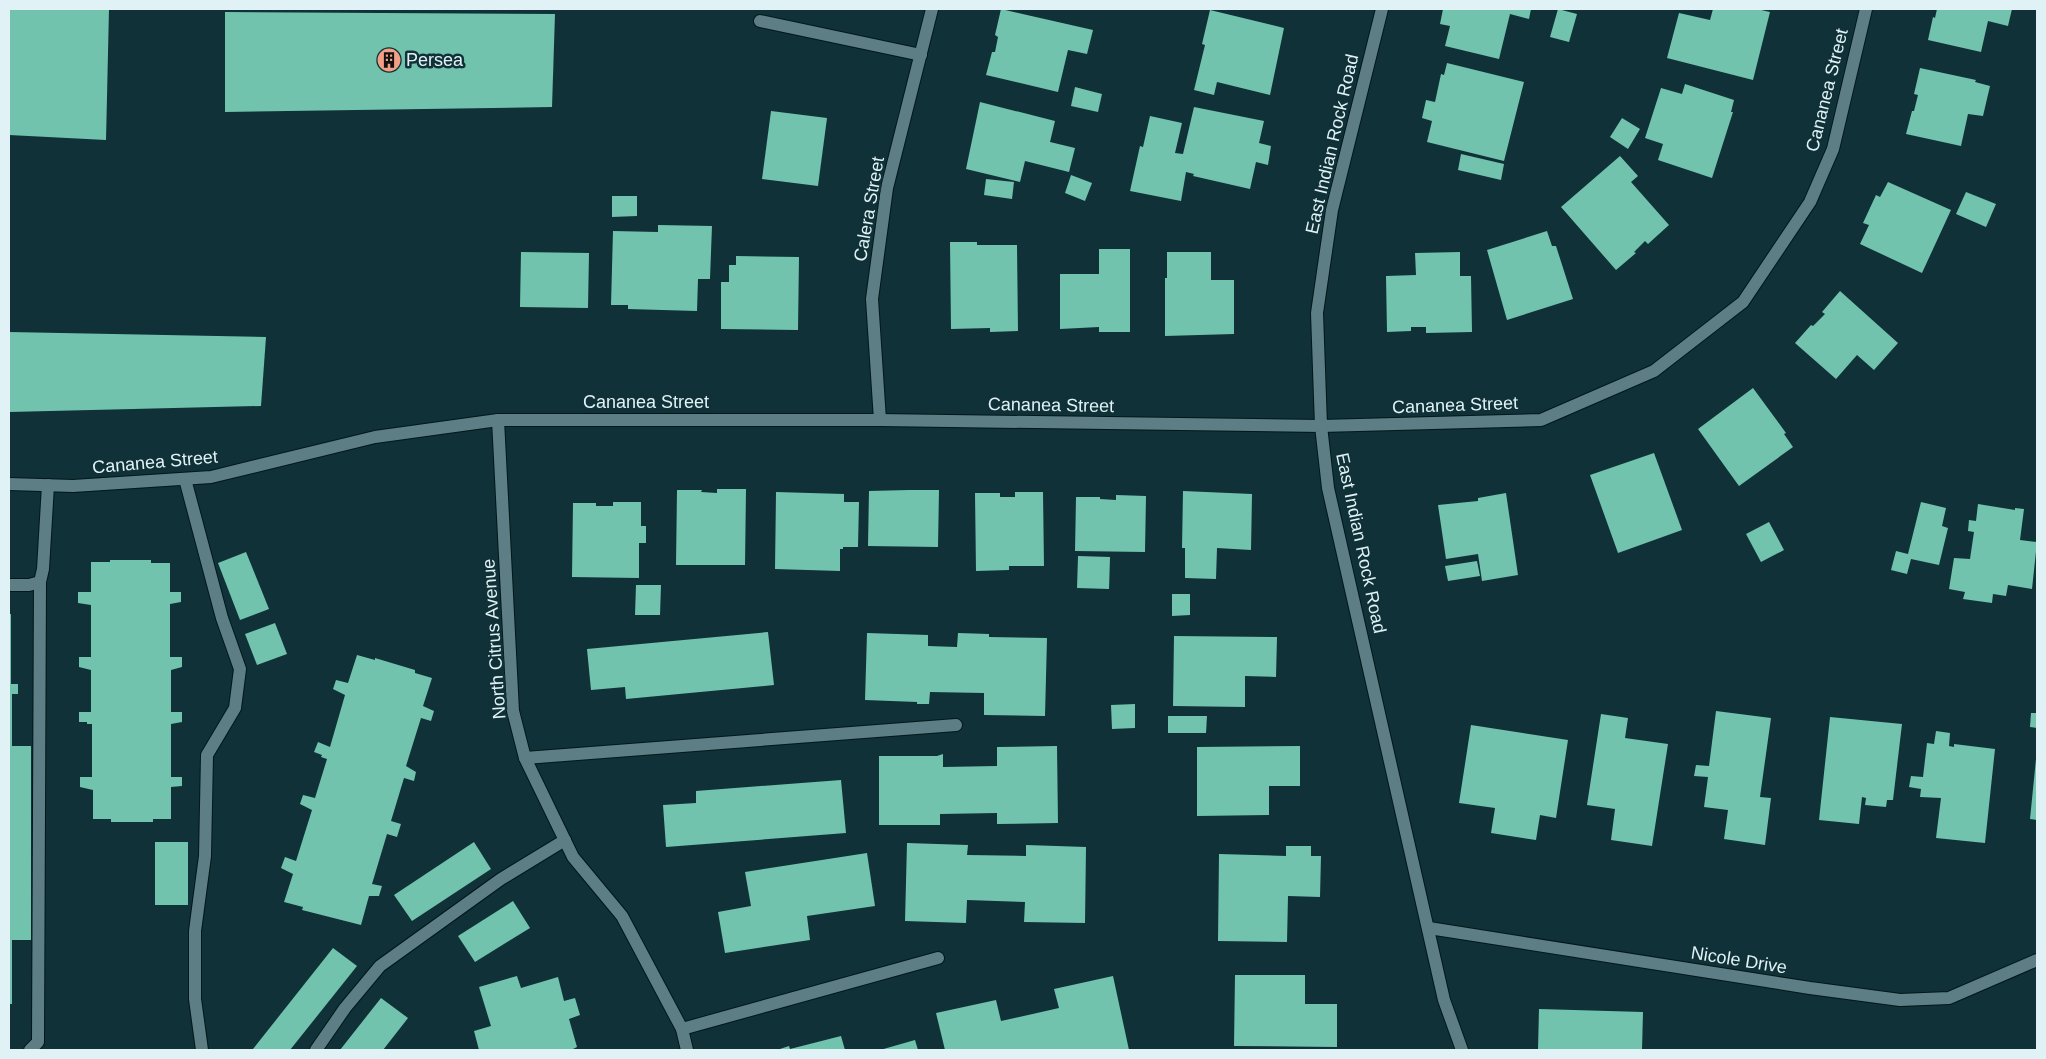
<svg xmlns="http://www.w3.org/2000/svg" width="2046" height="1059" viewBox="0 0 2046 1059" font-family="Helvetica,sans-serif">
<rect width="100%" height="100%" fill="#103137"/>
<!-- building -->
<g fill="#72c3ae">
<polygon points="9,9 109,9 106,140 9,135"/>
<polygon points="1001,9 1093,30 1087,54 1068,50 1058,92 986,75 992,52 995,52 998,37 995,35"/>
<polygon points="1443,9 1531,9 1529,19 1510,14 1499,59 1445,46 1450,26 1440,24"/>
<polygon points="1558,9 1577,14 1569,42 1550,37"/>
<polygon points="1713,9 1757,9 1770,12 1753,80 1667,58 1679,13 1710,20"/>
<polygon points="1937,9 2012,9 2008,26 1988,21 1981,52 1928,40 1933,17 1935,18"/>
<polygon points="1210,10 1284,28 1270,95 1217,82 1214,95 1194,90 1205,45 1202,44"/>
<polygon points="225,12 555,14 552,107 225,112"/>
<polygon points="1447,63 1524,82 1504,161 1427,142 1432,121 1422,118 1426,100 1435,102 1441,74 1444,75"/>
<polygon points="1920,68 1976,80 1975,82 1990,86 1983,116 1968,114 1961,146 1906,134 1912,111 1914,111 1918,95 1914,94"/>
<polygon points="1685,84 1734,100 1731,112 1733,112 1712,178 1658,160 1663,144 1645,138 1661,88 1682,94"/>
<polygon points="1075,87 1102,94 1098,112 1071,106"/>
<polygon points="980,102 1055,121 1050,142 1075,148 1069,172 1025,161 1020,182 966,169"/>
<polygon points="1194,107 1264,121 1259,143 1271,146 1268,165 1256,162 1250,189 1193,176 1194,174 1186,172 1181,201 1130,191 1140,146 1143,147 1150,116 1182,123 1175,153 1183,154"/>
<polygon points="771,111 827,118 818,186 762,179"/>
<polygon points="1622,118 1640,129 1628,149 1610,137"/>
<polygon points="1461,154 1504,164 1501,180 1458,170"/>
<polygon points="1620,156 1638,176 1631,182 1669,225 1648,244 1645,241 1634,252 1636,253 1616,270 1561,207"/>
<polygon points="1071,175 1092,183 1085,201 1065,193"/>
<polygon points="986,179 1014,182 1012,199 984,195"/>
<polygon points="1888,182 1951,210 1922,273 1860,244 1869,225 1863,223 1876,195 1880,197"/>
<polygon points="1966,192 1996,204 1986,227 1956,214"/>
<polygon points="612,196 637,196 637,216 612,217"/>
<polygon points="658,225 712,226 710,279 698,279 697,311 628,309 628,305 611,305 613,231 658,232"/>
<polygon points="1547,231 1552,246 1556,246 1573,299 1507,320 1487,250"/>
<polygon points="950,242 977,242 977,245 1017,245 1018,331 990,332 990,328 951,329"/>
<polygon points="1099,249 1130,249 1130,332 1099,332 1099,327 1060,329 1060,274 1099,274"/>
<polygon points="521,252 589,253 588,308 520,307"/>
<polygon points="1167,252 1211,252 1211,280 1234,280 1234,334 1165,336 1165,278 1167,278"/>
<polygon points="1460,252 1460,276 1471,276 1472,332 1426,333 1426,327 1411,327 1411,331 1387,332 1386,276 1416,275 1415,253"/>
<polygon points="736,256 799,257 798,330 721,329 721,282 729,282 729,265 736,265"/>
<polygon points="1840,291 1898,343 1874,370 1857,355 1836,379 1795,343 1811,325 1813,326 1825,314 1822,312"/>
<polygon points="9,332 266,337 261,406 9,412"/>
<polygon points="1753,388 1786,433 1784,434 1793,447 1739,486 1698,429"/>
<polygon points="1654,453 1682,530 1618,553 1590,475"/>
<polygon points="717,489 746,489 745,565 676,565 677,490 702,490 701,492 717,493"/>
<polygon points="909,490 939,490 938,547 868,546 869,491"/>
<polygon points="1183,491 1252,494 1251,550 1217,548 1216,579 1185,578 1185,548 1182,548"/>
<polygon points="776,492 844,494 844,502 859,502 858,547 843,547 843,549 840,549 840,571 775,569"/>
<polygon points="1015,492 1043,492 1044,566 1009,566 1009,570 976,571 975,493 1000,493 1000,497 1015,497"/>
<polygon points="1506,493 1518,575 1482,581 1478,554 1446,559 1438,505 1478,501 1478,498"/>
<polygon points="1116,495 1146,496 1145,552 1075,551 1076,497 1100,497 1100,499 1116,500"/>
<polygon points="613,502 641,502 641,526 646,526 646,543 639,543 639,578 572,577 573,503 596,503 596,506 613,506"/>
<polygon points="1921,502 1946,508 1942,526 1948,528 1939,565 1911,559 1907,574 1891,570 1896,551 1908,554"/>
<polygon points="1978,504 2015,510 2015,508 2024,509 2020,540 2037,542 2032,589 2008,585 2006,596 1993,594 1992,603 1963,599 1965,592 1949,589 1954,558 1970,559 1974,532 1968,531 1969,520 1976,521"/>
<polygon points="1769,522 1784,550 1761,562 1746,534"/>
<polygon points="246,552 269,609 240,620 218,563"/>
<polygon points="1078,556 1110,557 1109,589 1077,588"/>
<polygon points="110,560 151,560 151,563 170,563 170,592 181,592 181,602 170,604 170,657 182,657 182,667 171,670 171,712 182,712 182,722 171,724 171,777 182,777 182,786 171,787 171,819 153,819 153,822 111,822 111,819 93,819 93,790 80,787 80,777 92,777 92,724 87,724 87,722 79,722 79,712 91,712 91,670 79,667 79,657 91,657 91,605 78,603 78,592 91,592 91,562 110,562"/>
<polygon points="1477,561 1480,576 1448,581 1445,566"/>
<polygon points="636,585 661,585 660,615 635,615"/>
<polygon points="1172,594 1190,594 1190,615 1172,616"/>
<polygon points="9,614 11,614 11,684 18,684 18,694 12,694 12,746 31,746 31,940 12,940 12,1004 9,1004"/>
<polygon points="275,623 287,654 257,665 245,634"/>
<polygon points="768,632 774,685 626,699 625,687 591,690 587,649"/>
<polygon points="867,633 928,635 928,646 957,647 958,633 989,634 989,637 1047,638 1045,716 984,715 984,693 930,692 929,704 917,704 917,702 865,700"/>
<polygon points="1174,636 1277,637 1276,677 1245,676 1245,707 1173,706"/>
<polygon points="357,655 375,660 375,658 415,670 415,673 432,678 423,706 434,711 431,721 421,718 406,766 416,772 414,781 404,778 391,821 401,824 397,837 387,834 372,884 382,886 379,896 369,896 361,925 302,910 303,907 284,902 293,874 281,868 285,857 296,861 312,810 300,804 303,795 315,798 327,759 321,757 322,755 314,752 318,742 330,747 345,695 333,689 336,680 348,683"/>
<polygon points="1135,704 1135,728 1112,729 1111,705"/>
<polygon points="1716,711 1771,718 1760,797 1771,798 1765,845 1724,839 1728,810 1704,807 1708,777 1694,776 1696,765 1709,766"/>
<polygon points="2031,713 2037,713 2037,728 2030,727"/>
<polygon points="1601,714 1628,718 1625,738 1668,744 1652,846 1611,840 1615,809 1587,805"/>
<polygon points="1168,716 1207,716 1206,733 1168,733"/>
<polygon points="1830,717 1902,724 1893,800 1887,800 1886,807 1865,805 1866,798 1862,797 1859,824 1819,820"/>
<polygon points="1471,725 1568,740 1556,818 1540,815 1536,840 1491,833 1495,808 1459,803"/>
<polygon points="1936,731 1950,733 1949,746 1954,747 1954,744 1995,749 1985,843 1936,838 1941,798 1920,797 1921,789 1909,787 1911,776 1923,777 1927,743 1934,744"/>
<polygon points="1057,746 1058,823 997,824 997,813 940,814 940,825 879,825 879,756 937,756 943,754 943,767 997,766 997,747"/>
<polygon points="1300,746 1300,786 1269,786 1269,815 1197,816 1197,747"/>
<polygon points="2036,759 2037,759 2037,820 2030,819"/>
<polygon points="841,780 846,833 666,847 663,805 696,803 696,791"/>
<rect x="155" y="842" width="33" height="63"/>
<polygon points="474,842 491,869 412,921 394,895"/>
<polygon points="907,843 968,845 967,855 1026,856 1026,845 1086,847 1085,923 1024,922 1025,902 967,900 966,923 905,921"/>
<polygon points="1286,846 1311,846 1311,856 1321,856 1320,897 1288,896 1287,942 1218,941 1219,854 1286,856"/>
<polygon points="867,853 875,906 807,916 810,940 725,953 718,912 751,906 745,872"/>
<polygon points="513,901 530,928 475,962 458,936"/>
<polygon points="333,948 357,966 290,1050 255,1050 253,1049"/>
<polygon points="1235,975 1305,975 1305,1004 1337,1004 1337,1047 1234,1046"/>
<polygon points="517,976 521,988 558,977 564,1001 575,998 580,1015 569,1019 577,1047 573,1049 573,1050 479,1050 474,1031 491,1026 479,987"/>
<polygon points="1113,976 1129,1050 945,1050 936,1013 996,1000 1001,1021 1059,1008 1054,989"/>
<polygon points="381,998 408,1018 383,1050 340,1050"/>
<polygon points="1539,1009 1643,1012 1642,1050 1538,1050"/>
<polygon points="841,1036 845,1050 777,1050 789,1046 790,1049"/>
<polygon points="915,1040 918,1050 880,1050"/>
</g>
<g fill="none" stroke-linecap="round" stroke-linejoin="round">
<defs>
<g id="lane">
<polyline points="185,479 222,618 240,669 235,708 207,755 205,856 195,931 195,999 202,1050"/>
<polyline points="9,585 29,585 40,582 43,569 48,485"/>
<polyline points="30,1050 38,1042 40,582"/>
<polyline points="316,1050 345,1008 380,966 501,879 565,840"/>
</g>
<g id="street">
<polyline points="1382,9 1332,210 1317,313 1321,426 1541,420 1654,371 1743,302 1810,202 1833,149 1866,9"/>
<polyline points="760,21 921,55"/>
<polyline points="498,420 513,711 525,758 573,857 622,916 682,1029 687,1050"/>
<polyline points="880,420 872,299 887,188 932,9"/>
<polyline points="525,758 956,725"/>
<polyline points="1429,928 1810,988 1900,1000 1949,998 2037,960"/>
<polyline points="682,1029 938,958"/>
</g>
<polyline id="secondary" points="9,484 73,486 211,477 375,437 498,420 880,420 1321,426 1328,488 1444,1000 1462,1050"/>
</defs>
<!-- lane casing -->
<use href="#lane" stroke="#01181c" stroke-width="14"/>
<!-- street casing -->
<use href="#street" stroke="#01181c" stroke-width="14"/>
<!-- secondary casing -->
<use href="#secondary" stroke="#01181c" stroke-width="14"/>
<!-- lane -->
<use href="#lane" stroke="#5c7e84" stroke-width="12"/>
<!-- street -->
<use href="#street" stroke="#5c7e84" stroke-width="12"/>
<!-- secondary -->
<use href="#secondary" stroke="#5c7e84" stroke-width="12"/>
</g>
<!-- icons -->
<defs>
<symbol id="building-disc" viewBox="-11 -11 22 22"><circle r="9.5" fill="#f39f85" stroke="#103137"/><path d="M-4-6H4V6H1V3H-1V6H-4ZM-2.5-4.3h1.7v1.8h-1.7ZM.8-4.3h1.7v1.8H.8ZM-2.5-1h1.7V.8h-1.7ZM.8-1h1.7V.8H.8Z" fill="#111"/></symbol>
</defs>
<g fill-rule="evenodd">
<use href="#building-disc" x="375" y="46" width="28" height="28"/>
</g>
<g text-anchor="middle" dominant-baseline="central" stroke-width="5" stroke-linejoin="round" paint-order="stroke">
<!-- poi labels -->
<g font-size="18" fill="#e0f2f6" stroke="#103137" text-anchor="start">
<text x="406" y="60">Persea</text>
</g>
<!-- street labels -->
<g font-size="18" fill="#e0f2f6" stroke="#103137">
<text transform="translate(1827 90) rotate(-76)">Cananea Street</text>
<text transform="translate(1332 144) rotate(-77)">East Indian Rock Road</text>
<text transform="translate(869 209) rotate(-80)">Calera Street</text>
<text x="646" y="402">Cananea Street</text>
<text transform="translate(1051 405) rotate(1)">Cananea Street</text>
<text transform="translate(1455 405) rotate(-2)">Cananea Street</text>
<text transform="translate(155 462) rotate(-5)">Cananea Street</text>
<text transform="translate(1361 543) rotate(78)">East Indian Rock Road</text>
<text transform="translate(494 639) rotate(-94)">North Citrus Avenue</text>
<text transform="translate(1739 960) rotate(9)">Nicole Drive</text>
</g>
</g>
<!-- border -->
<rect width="2046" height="1059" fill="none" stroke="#e0f2f6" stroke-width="20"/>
</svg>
